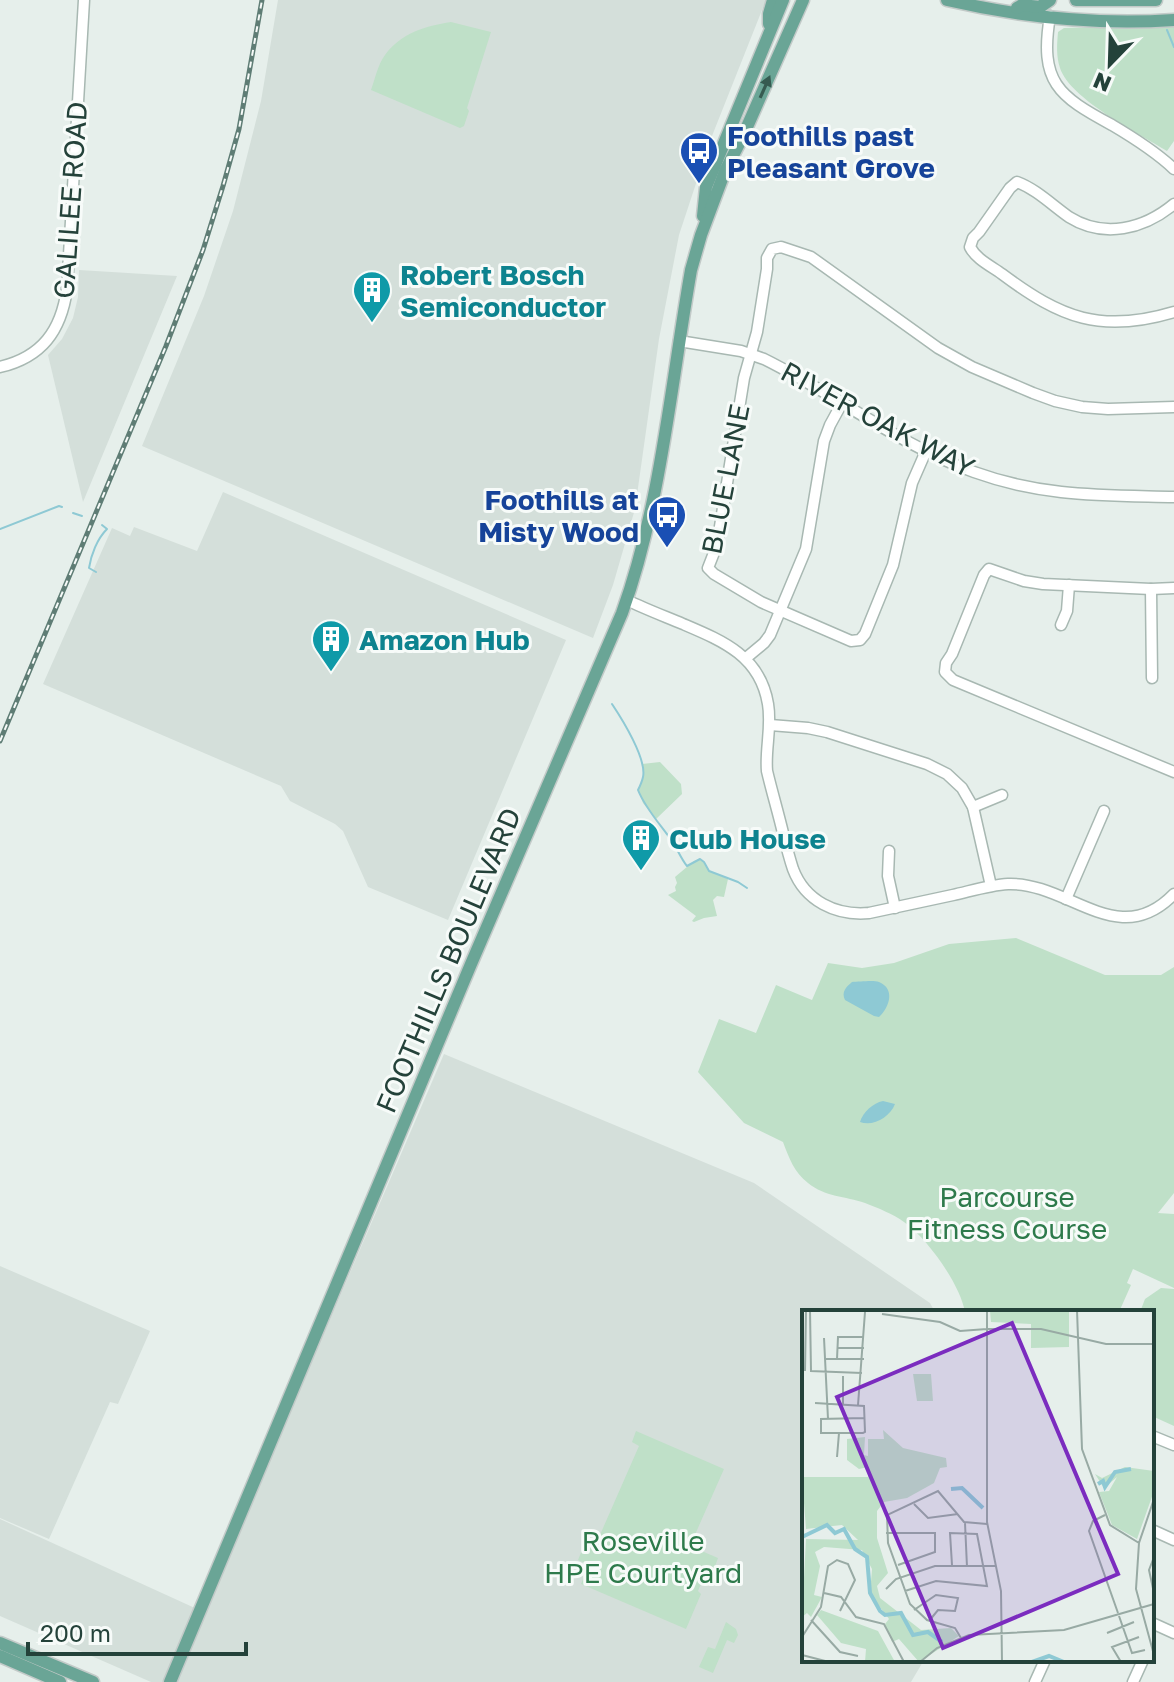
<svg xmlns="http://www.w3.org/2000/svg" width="1174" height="1682" viewBox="0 0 1174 1682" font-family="'Golos Text',sans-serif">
<rect width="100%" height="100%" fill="#e6efeb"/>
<!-- built -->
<g fill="#d4dfda">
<polygon points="278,0 766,0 710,141 679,235 659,339 635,509 613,585 593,638 142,446 204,296 233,211 261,101"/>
<polygon points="79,270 177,276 83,502 48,355 62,339 73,318 78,297"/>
<polygon points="223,492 566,640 448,920 368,887 343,831 335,824 290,801 281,786 43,684 112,528 130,536 134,527 197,551"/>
<polygon points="444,1054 754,1183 930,1303 935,1312 804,1312 804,1660 924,1660 911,1682 174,1682"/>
<polygon points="0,1266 150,1331 118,1404 110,1402 49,1539 0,1518"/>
<polygon points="0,1519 197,1609 166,1682 151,1682 0,1616"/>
</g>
<!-- green -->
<g fill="#bfe0c8">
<path d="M451 22 491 32 467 108 469 111 464 126 460 128 371 90C375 79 378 64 385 55 401 33 425 26 451 22Z"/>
<path d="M1174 25V141L1167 151C1138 133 1070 99 1060 68 1056 56 1057 44 1058 32L1064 28Z"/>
<polygon points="660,762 681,784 682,794 656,819 643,803 638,790 644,776 642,764"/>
<polygon points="700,859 704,862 709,871 728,879 724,897 717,896 713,900 717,916 704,918 694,922 692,921 696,916 668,895 676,891 675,887 677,883 675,877 694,861"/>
<path d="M1016 938 1105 975H1161L1174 967V1193L1158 1213 1174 1214V1288L1133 1269 1127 1283 1131 1285 1119 1312H1021L1023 1308 1019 1312H965C960 1284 927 1238 904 1222 893 1214 878 1208 865 1203 845 1196 825 1197 808 1183 794 1172 789 1158 783 1142L744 1123 698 1072 719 1019 756 1033 776 985 812 1000 828 963 862 968 894 963 949 944Z"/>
<polygon points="1161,1288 1174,1289 1174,1426 1152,1416 1152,1312 1140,1312 1145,1299"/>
<polygon points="636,1431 724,1469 690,1546 718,1558 714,1569 708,1567 698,1591 701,1594 686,1629 581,1584 589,1565 578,1560 586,1540 596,1544 639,1446 632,1442"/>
<polygon points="726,1622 736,1629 738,1635 734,1643 727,1640 713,1673 699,1667 708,1647 715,1649"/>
</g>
<!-- water -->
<g fill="#8ec9d4">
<path d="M852 982C859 982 873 980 879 982 896 989 889 1008 879 1017L874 1016 845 1000C841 992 846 987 852 982Z"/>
<path d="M883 1101 895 1104C890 1117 873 1127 860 1122 863 1112 873 1103 883 1101Z"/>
</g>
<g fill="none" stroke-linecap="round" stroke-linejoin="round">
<!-- stream -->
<g stroke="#8ec9d4" stroke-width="2">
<polyline points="1167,30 1174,47"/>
<polyline points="73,513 82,516"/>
<polyline points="0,529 59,506 62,507"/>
<path d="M96 572 89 568C91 555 97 539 107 529L102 525"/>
<path d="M612 704C622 719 647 759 643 777 642 782 640 786 638 790 646 810 662 826 674 844 678 851 682 860 687 866L700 859 704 862 709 871 738 882 747 888"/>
</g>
<defs>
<g id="minor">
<path d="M1050 16C1039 82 1058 96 1112 125 1134 138 1155 151 1174 169"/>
<path d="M1174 204C1144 229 1104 239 1069 217 1052 205 1036 189 1017 182L1010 188 979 232 973 238 970 247C976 259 991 266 1002 274 1061 318 1101 334 1174 312"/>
<path d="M679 341 741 351 764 359C835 394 899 445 974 472 1043 497 1103 495 1174 497"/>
<path d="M0 367C42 357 61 331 67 289L84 0"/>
<polyline points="926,451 912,483 893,565 865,634 860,640 851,641 761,602 714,574 708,568 717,545 744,378 757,332 767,269 767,258 772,249 781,247 811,257 938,348 972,367 1033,393 1055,401 1082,407 1108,409 1174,407"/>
<polyline points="1174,588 1151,589 1043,584 1024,581 989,569 984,575 952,654 946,663 945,672 953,680 1174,772"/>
<polyline points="1151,589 1152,678"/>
<path d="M627 600C645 609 664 616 683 624 723 641 760 656 768 704 772 727 765 749 767 771 772 792 778 812 783 833 786 845 789 857 793 869 805 901 836 916 869 913 897 907 925 901 953 895 971 891 990 885 1008 884 1069 882 1118 952 1174 894"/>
<polyline points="1061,625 1067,611 1069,585"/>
<polyline points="746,658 764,643 770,635 806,549 824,441 830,425 842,403"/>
<polyline points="770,725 808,728 827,732 927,764 947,774 962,788 973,807 991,886"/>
<polyline points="973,807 1002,795"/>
<polyline points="889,851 888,876 895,908"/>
<polyline points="1066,899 1104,811"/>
<polyline points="1152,1436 1174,1445"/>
<polyline points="1152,1530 1174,1540"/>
<polyline points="1152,1623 1174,1633"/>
<polyline points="1035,1682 1045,1660"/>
<polyline points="1133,1682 1143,1660"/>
</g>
<g id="major">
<path d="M947 0C1020 17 1099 25 1174 20"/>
<polyline points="1076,0 1156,0"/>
<polyline points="1017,8 1022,5 1040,7 1050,0"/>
<polyline points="769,24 769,14 773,0"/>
<polyline points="703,216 706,187 783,0"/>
<polyline points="0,1643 93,1682"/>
<polyline points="0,1656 60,1682"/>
<path d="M170 1682 471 964 622 613C661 505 671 383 691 270L701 235 725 171 743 136 803 0"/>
</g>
</defs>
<!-- minor casing -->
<use href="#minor" stroke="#a8b8b2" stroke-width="13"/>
<!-- major casing -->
<use href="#major" stroke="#c2cac8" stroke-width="15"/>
<!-- minor -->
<use href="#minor" stroke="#fff" stroke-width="10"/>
<!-- major -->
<use href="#major" stroke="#6aa596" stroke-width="12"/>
<defs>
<polyline id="rail" points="0,741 166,346 203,250 223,186 239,129 262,0"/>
</defs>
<!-- rail casing -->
<use href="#rail" stroke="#5f7d75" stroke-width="5"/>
<!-- rail -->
<use href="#rail" stroke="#f7fbf9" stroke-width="2" stroke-dasharray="6" stroke-linecap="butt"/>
</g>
<!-- one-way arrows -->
<defs><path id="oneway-solid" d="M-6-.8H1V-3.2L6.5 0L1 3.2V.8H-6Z" transform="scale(2)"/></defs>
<use fill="#365b51" href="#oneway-solid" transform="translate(765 87) rotate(-66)"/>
<!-- icons -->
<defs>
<symbol id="bus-pin" viewBox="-11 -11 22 30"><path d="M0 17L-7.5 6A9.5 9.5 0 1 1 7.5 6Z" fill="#1a4fb4" stroke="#f7fbf9"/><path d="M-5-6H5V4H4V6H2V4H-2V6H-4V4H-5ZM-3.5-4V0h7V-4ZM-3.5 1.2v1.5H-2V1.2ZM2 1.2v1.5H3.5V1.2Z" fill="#fff"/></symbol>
<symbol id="building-pin" viewBox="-11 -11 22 30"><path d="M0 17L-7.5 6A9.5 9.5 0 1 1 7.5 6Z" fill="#0f9aa8" stroke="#f7fbf9"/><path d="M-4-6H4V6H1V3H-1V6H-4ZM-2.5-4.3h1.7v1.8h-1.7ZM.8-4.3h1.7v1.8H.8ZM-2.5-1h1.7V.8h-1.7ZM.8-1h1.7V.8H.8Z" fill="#fff"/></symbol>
</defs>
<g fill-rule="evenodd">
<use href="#bus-pin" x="677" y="129" width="44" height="60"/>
<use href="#building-pin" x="350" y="268" width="44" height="60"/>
<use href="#bus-pin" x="645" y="493" width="44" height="60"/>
<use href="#building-pin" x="309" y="617" width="44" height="60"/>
<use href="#building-pin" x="619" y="816" width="44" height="60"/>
</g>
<g text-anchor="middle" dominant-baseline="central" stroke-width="6" stroke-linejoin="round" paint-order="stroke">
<!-- transit labels -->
<g font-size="28" font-weight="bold" fill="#164399" stroke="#f7fbf9" text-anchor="start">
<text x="727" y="135">Foothills past<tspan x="727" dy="32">Pleasant Grove</tspan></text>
<text x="639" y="499" text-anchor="end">Foothills at<tspan x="639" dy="32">Misty Wood</tspan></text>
</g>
<!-- street labels -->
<g font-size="28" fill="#24423a" stroke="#f7fbf9">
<text transform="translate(70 200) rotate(-86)">GALILEE ROAD</text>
<text transform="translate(878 419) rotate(28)">RIVER OAK WAY</text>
<text transform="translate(725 479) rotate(-79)">BLUE LANE</text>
<text transform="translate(448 960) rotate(-67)">FOOTHILLS BOULEVARD</text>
</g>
<!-- culture labels -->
<g font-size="28" font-weight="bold" fill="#0d838f" stroke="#f7fbf9" text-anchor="start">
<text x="400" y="274">Robert Bosch<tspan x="400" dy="32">Semiconductor</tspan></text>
<text x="359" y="639">Amazon Hub</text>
<text x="669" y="838">Club House</text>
</g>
<!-- park labels -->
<g font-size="28" fill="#2d7a4b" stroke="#f7fbf9">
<text x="1007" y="1196">Parcourse<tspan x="1007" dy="32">Fitness Course</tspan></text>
<text x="643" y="1540">Roseville<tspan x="643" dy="32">HPE Courtyard</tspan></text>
</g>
</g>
<!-- overview -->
<g transform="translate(802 1310)">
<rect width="352" height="352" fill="#e6efeb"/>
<path d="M267 0V37L229 38V14L189 12 188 1ZM111 64H129L131 91H115ZM81 120 101 138 144 148 145 157 138 158 132 173 105 188 82 192 75 201V228L86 263 75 276 78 288 119 320 149 318 157 326 117 352 97 329 90 332 83 314 87 309 68 284 70 259 60 240 22 237 13 242 18 256 12 285 20 287 9 307 5 303 0 307 4 229 56 230 40 215 4 219 0 167H66V157L57 159 45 150V129L63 127 62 145 66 146V129H82ZM323 157 352 161V181L335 229 310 215 297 182 307 181 315 167 302 178 293 164 300 168ZM19 300 76 321 93 352H63L64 339 39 333 15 305Z" fill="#bfe0c8"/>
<path fill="none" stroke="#8ec9d4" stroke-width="4" d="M296 174 301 171 303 177 313 162 329 159M149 179 160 178 181 198M0 227 25 215 33 223 42 219 53 239 65 247 68 283 78 301 83 305 99 303 111 325 126 322 140 332M230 352 247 346 262 352"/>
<path fill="none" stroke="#98aaa4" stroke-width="2" d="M8 0 9 61M185 0V212L199 281 200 352M275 0 280 139 308 215 337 233M80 4 138 12 158 21 185 19M185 19H239L304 34H352M22 28 26 109M35 38H62M23 49H62M35 49 36 27H62M3 61 4 0M8 61 60 63M13 93 62 96 63 122 61 123H19V109L62 108M41 95V66M56 95 63 2M35 147 37 123M352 189 337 233 334 279 352 345M112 194 126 208 156 204M303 205 291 211 287 221 316 303M163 213 165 257M84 223H133V242L96 255M352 247 347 260 352 283M84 279 94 269 133 256H194M103 281 134 271 185 276 175 224 148 223 150 255M22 283 39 287 54 307 82 314 102 352M112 300 134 285 156 288 153 301 136 300 127 311M317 306 330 343 343 340M9 310 38 342 56 346M305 323 332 312M0 327 19 297 26 256 35 250 46 254 53 270 38 301M159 328 153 318 125 310 108 294 86 233 85 205 136 181 162 212 185 214M0 345 27 352M118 352 135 338 167 325 262 320 352 294M319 352 310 337 337 327"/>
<path fill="#7b2cbf" fill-opacity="0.15" stroke="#7b2cbf" stroke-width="4" d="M210 13 316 264 141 338 35 87Z"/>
<rect width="352" height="352" fill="none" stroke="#24423a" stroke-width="4"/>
</g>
<!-- north arrow -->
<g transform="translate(1110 64) rotate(203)" stroke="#f7fbf9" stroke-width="6" paint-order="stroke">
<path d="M0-6L14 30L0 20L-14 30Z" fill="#24423a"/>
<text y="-12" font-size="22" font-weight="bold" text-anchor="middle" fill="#24423a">N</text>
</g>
<!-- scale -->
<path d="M28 1642v12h218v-12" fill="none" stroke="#24423a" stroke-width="4"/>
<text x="40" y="1642" font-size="24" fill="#24423a" stroke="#f7fbf9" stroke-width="6" paint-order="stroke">200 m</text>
</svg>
